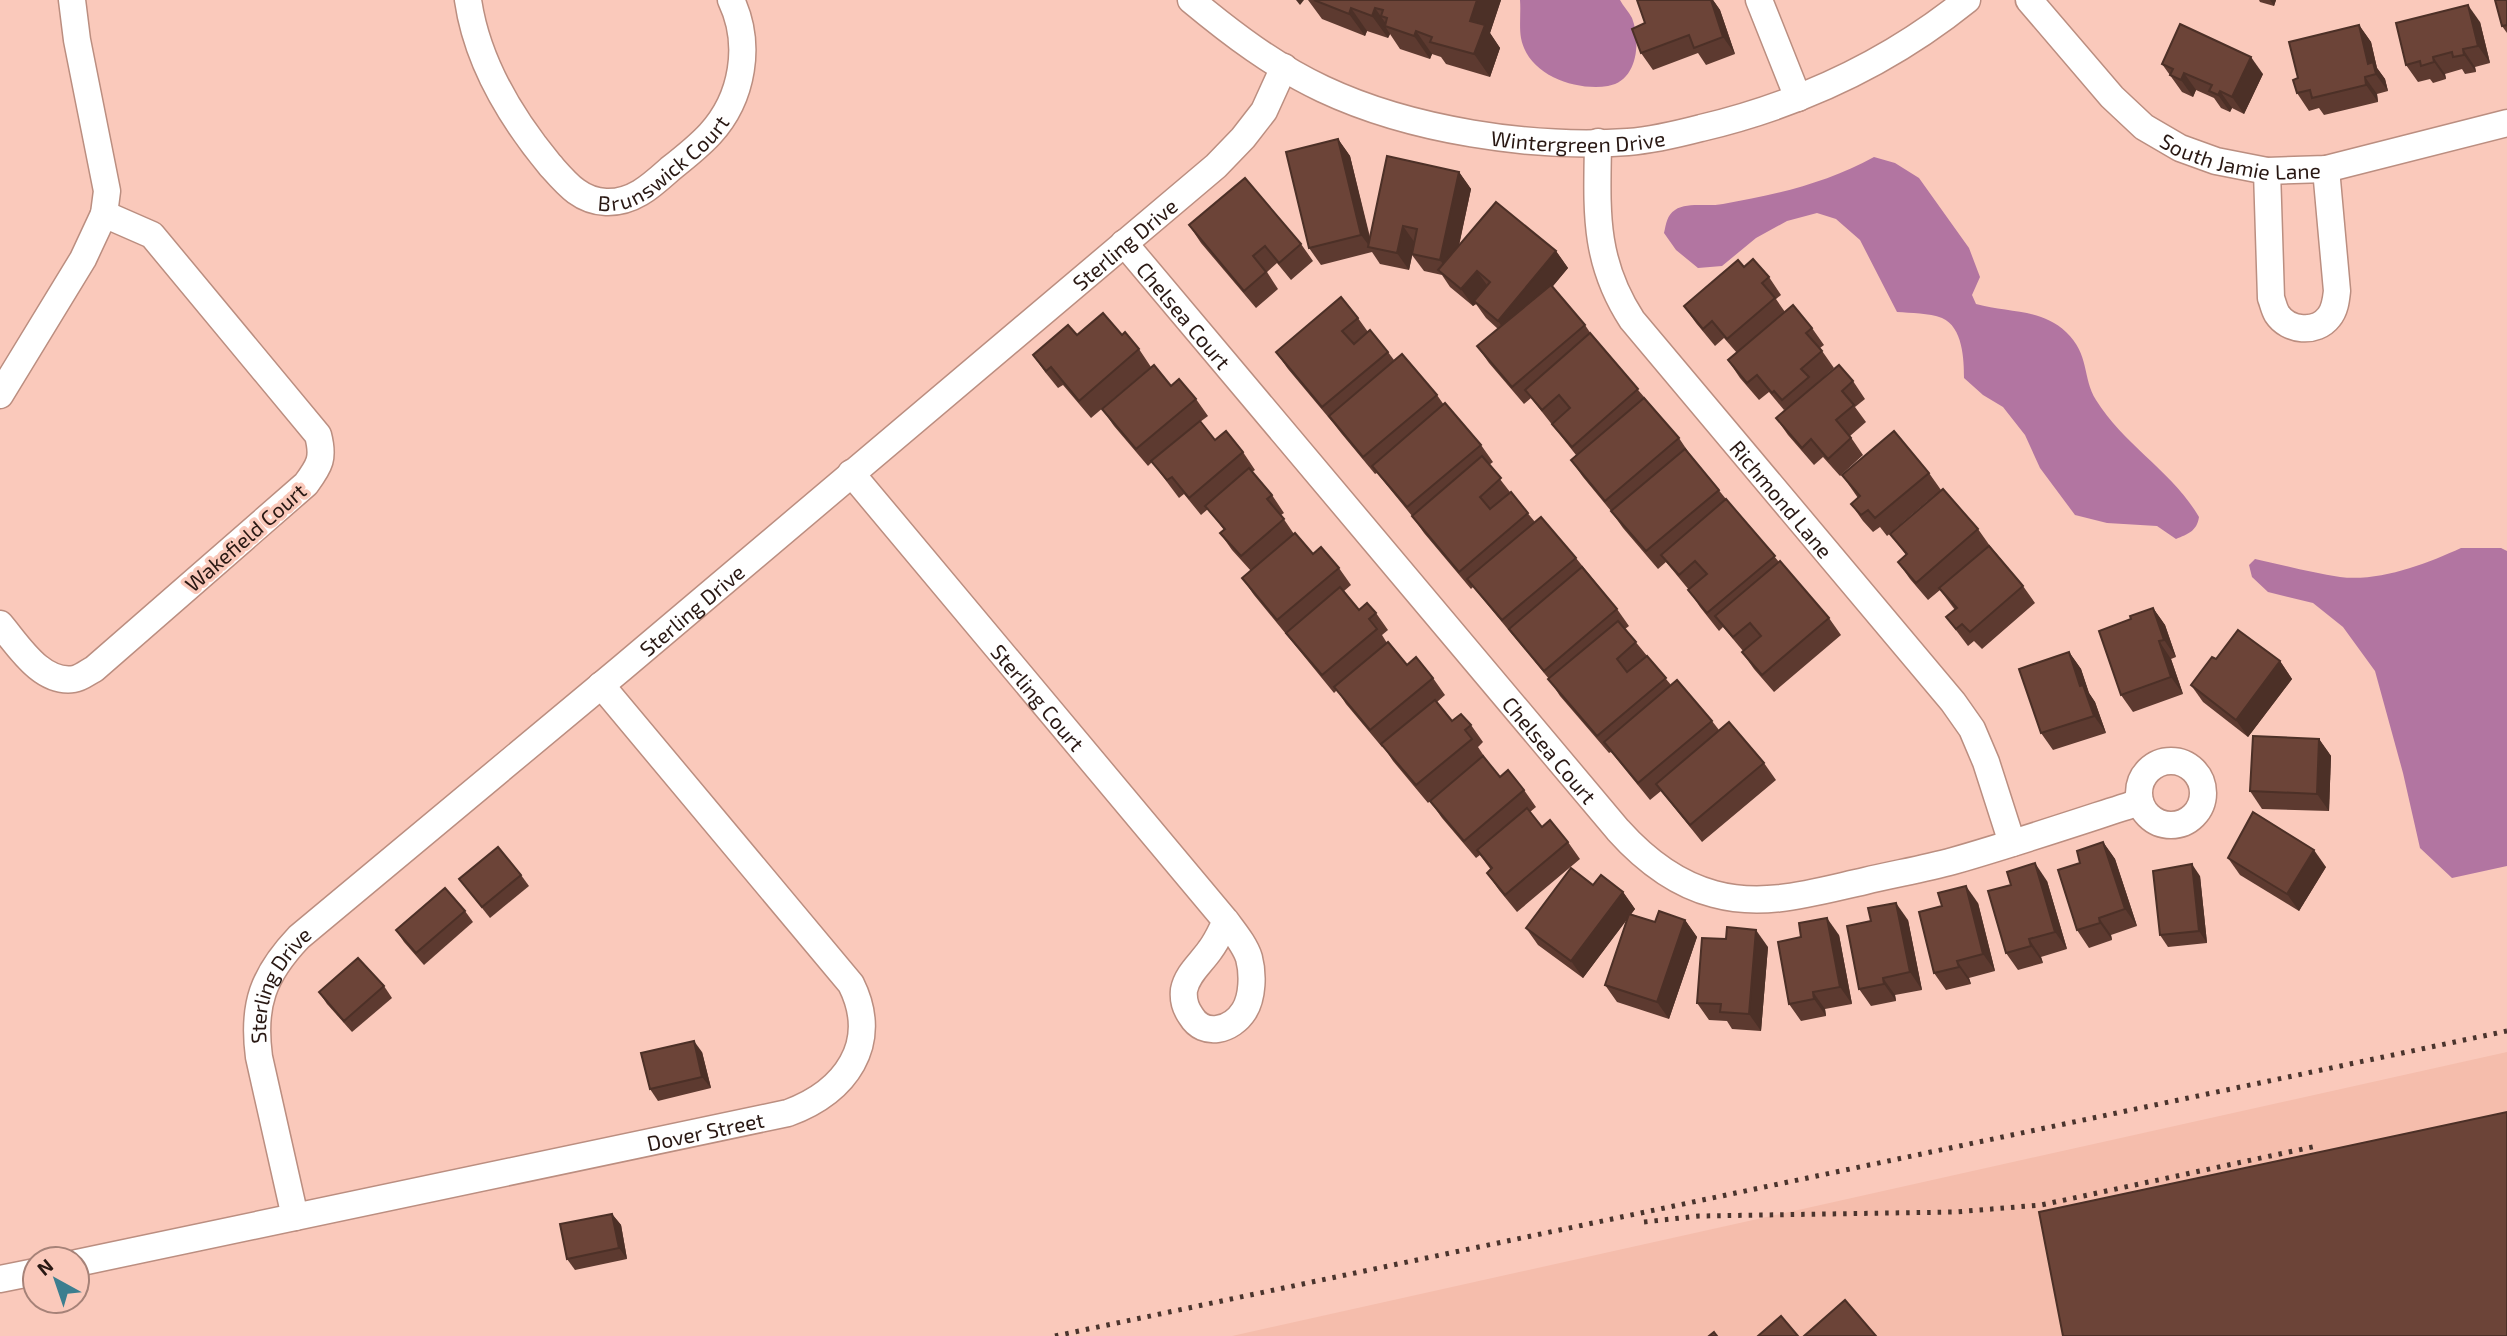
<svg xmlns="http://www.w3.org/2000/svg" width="2507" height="1336" viewBox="0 0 2507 1336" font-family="'Exo 2',sans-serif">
<rect width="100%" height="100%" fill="#fac9bb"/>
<!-- built -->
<polygon fill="#f5bdac" points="2507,1052 2507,1336 1232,1336"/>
<!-- water -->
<g fill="#b275a1">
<path d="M1520 0H1620C1623 6 1629 12 1632 18 1641 41 1638 81 1608 86 1575 91 1528 75 1521 38 1519 27 1521 12 1520 0Z"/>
<path d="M1874 157 1895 163 1919 178 1969 248 1980 277 1972 295 1976 304C2007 313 2041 308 2066 332 2090 355 2082 377 2096 400 2124 445 2173 472 2199 517 2197 531 2188 534 2176 539L2157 526 2107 523 2075 515 2040 468 2025 435 2003 407 1983 395 1964 378C1964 360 1963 327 1942 318 1929 313 1911 313 1897 312L1860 240 1836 219 1817 213 1787 221 1756 238 1722 266 1698 268 1676 250 1664 233C1666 224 1667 215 1675 210 1687 202 1709 207 1723 204 1775 195 1827 183 1874 157Z"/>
<path d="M2461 548H2501L2507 551V866L2452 878 2420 848 2403 773 2375 671 2343 627 2313 603 2268 592 2252 577 2249 565 2255 559C2283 565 2312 573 2340 577 2379 582 2426 564 2461 548Z"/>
</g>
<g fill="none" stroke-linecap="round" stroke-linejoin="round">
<defs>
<g id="minor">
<polyline points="72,0 77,40 107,191 104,214"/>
<path id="s1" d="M468 0C477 62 511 118 550 165 566 183 580 201 606 202 633 203 651 186 670 169 684 158 698 147 710 134 743 98 752 44 731 0"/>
<path id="s2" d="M1191 0C1232 34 1274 66 1323 89 1410 130 1532 149 1628 142 1653 140 1678 134 1701 128 1798 105 1889 63 1967 0"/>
<polyline points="1759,0 1798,98"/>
<path id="s3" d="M2029 0 2112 97 2144 127 2180 148 2216 161 2267 171 2326 169 2507 123"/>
<path id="s4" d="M1598 142C1597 210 1593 260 1632 320L1953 702 1972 729 1986 762 2012 843"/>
<path d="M2267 171 2271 298C2273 303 2274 309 2277 314 2288 331 2316 334 2329 317 2335 310 2336 300 2337 291L2326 169"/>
<path id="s5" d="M1124 243 1618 830C1644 859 1676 884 1714 894 1765 908 1815 892 1865 881 1894 874 1924 869 1953 861 2016 843 2078 822 2140 802"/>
<path d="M0 395 83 259 104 214 152 235 318 435C324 458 320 465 306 484L94 669C88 672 81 678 74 679 41 684 18 645 0 624"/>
<path id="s6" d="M851 473 1226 921C1234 932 1245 945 1249 958 1253 973 1253 997 1244 1011 1232 1030 1204 1038 1191 1016 1186 1009 1183 999 1184 990 1187 974 1201 963 1210 950 1217 941 1221 931 1226 921"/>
<circle cx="2171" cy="793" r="32"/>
<path id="s7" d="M295 1217 259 1057C252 1005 263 975 299 937L622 668 1216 166 1243 138 1264 111 1284 67"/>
<path id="s8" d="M77 1263 788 1113C845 1092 881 1044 851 984L601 685"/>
<polyline points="0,1279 35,1272"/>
</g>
</defs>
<!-- minor casing -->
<use href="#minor" stroke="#bb8e80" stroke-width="29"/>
<!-- minor -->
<use href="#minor" stroke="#fff" stroke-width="26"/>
<!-- rail -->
<g stroke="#4a342d" stroke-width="5" stroke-dasharray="3.5 7" stroke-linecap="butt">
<polyline points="1644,1222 1699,1216 1955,1212 2041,1205 2317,1146"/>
<polyline points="1055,1336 2507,1031"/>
</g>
</g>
<!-- wall -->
<g fill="#5d3a30">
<polygon points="1308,0 1501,0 1490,33 1500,48 1490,77 1446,64 1441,57 1432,54 1430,59 1400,49 1390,34 1388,38 1367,31 1365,36 1322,19"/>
<polygon points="1637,0 1713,0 1720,10 1735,54 1706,65 1698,53 1653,70 1641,53 1645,23"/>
<polygon points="2259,0 2276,0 2274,6 2260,2"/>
<polygon points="2507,0 2507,33 2502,26"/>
<polygon points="2480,22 2490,63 2475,67 2476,72 2465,74 2462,69 2445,74 2446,79 2433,83 2430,79 2418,82 2406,65"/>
<polygon points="2359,25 2371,42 2377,68 2385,79 2388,91 2377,94 2378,102 2324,115 2319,108 2309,111 2297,93 2298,78"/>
<polygon points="2162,64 2263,74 2244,114 2232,108 2230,112 2221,108 2214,98 2196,90 2193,97 2182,92"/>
<polygon points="1338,139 1350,156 1370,237 1459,172 1471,189 1459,246 1556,251 1568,268 1552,287 1585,325 1593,337 1679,438 1691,456 1726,499 1779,562 1829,618 1841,635 1774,692 1754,669 1742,652 1743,651 1723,627 1719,631 1700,607 1689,590 1666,562 1658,569 1623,528 1611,511 1583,477 1571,460 1576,455 1531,398 1524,404 1489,363 1477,346 1498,329 1486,318 1476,304 1473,306 1450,287 1442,275 1424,271 1412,255 1409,270 1380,264 1372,252 1321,265 1309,248"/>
<polygon points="1189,225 1301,244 1313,261 1291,280 1277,263 1267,272 1278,289 1256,308 1201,243"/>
<polygon points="1744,267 1769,277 1781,295 1776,299 1785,312 1812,328 1824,345 1820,348 1834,368 1815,385 1853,381 1865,399 1855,407 1866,422 1850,436 1863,455 1840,476 1823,457 1814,465 1788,435 1776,418 1787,409 1784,410 1769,392 1759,400 1740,378 1728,360 1737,353 1724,338 1715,346 1696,323 1684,306"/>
<polygon points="1358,318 1368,332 1388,352 1394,360 1437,395 1444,405 1481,445 1493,462 1489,465 1510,492 1535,522 1576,558 1617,609 1629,626 1625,629 1671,685 1712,721 1719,730 1764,763 1776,780 1702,842 1661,791 1650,800 1611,752 1609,753 1560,696 1549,679 1473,587 1471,589 1424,533 1412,516 1377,473 1375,474 1341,433 1334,424 1288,369 1276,352"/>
<polygon points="1077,335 1122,335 1139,349 1151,367 1091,418 1063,385 1058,388 1045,372 1033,355"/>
<polygon points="1171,386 1196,399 1208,416 1200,422 1215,440 1243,452 1255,470 1252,472 1272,495 1284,513 1281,515 1294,534 1313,554 1339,568 1351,585 1344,591 1359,610 1376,613 1388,630 1382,635 1387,643 1407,665 1433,678 1445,695 1437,702 1452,721 1471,725 1483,742 1478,747 1484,756 1483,757 1500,777 1524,790 1536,807 1530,812 1542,827 1568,842 1580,859 1517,912 1499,890 1487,873 1491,870 1480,855 1476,858 1442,818 1430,801 1428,803 1393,761 1383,746 1382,747 1346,704 1337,690 1334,693 1254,595 1242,578 1251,571 1232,550 1220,533 1224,530 1208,509 1201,515 1184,494 1179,498 1152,462 1148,466 1114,426 1102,409"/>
<polygon points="1929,473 1941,490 1978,529 1990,546 2023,586 2035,603 1982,649 1974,641 1968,646 1946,617 1955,610 1940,590 1928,600 1910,579 1898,562 1906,555 1890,534 1938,492 1887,536 1880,527 1873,532 1863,521 1851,504 1858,498 1842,475"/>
<polygon points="2153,608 2165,625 2176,657 2171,659 2183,694 2133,712 2121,695 2131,619"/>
<polygon points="2069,652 2081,669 2089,693 2095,702 2106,733 2053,750 2041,733"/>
<polygon points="2216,659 2280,661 2292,679 2248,737 2203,702 2191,685"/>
<polygon points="2319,739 2331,756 2329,811 2262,809 2250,791"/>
<polygon points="2103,842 2115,859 2137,926 2111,935 2112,940 2089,948 2077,930 2080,863"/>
<polygon points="2228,858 2326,867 2299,911 2240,875"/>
<polygon points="521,875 529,886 490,918 459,879"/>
<polygon points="2200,876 2207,943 2168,947 2160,935"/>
<polygon points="2047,881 2067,949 2041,957 2043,963 2018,970 2006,953"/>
<polygon points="1623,892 1635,909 1631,914 1655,922 1685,920 1697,937 1669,1019 1617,1002 1605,985 1627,919 1583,978 1538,945 1526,928"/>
<polygon points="1978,903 1995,971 1969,978 1971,984 1946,990 1934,973"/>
<polygon points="465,911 473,922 424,965 404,942 396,930"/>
<polygon points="1908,920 1922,990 1895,995 1896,1001 1871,1006 1859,989"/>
<polygon points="1839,935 1852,1004 1825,1009 1826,1016 1801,1021 1789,1004"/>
<polygon points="1768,947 1761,1031 1732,1029 1727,1021 1709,1020 1697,1003"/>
<polygon points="384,986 392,998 352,1032 327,1004 319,992"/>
<polygon points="702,1052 711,1088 658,1101 650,1089"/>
<polygon points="612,1214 621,1225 627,1259 575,1270 567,1259"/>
</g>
<!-- shaded-wall -->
<g fill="#4c3027">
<polygon points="1296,0 1304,0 1300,5"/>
<polygon points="1477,0 1501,0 1490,33 1500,48 1490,77 1474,54 1470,21"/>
<polygon points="1711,0 1713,0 1720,10 1735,54 1723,37"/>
<polygon points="2270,0 2276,0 2274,6"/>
<polygon points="2468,5 2480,22 2490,63 2478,46"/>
<polygon points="1351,8 1367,31 1365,36 1349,14"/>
<polygon points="1375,8 1389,28 1385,26 1390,34 1388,38 1372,16"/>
<polygon points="2359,25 2371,42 2377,68 2385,79 2388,91 2368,64"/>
<polygon points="1416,31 1432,54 1430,59 1414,36"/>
<polygon points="2463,49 2475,67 2476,72 2464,55"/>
<polygon points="2251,57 2263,74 2244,114 2232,97"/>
<polygon points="2433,57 2445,74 2446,79 2434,62"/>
<polygon points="2184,73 2196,90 2193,97 2181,80"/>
<polygon points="2365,77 2377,94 2378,102 2366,85"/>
<polygon points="2220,91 2232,108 2230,112 2218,95"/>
<polygon points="1338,139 1350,156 1372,248 1370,247 1361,235"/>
<polygon points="1459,172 1471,189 1452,277 1440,260"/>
<polygon points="1403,226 1415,243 1409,270 1397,253"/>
<polygon points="1556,251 1568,268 1510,338 1498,321"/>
<polygon points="1477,271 1489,288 1474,301 1476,304 1473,306 1461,289"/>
<polygon points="2153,608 2165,625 2176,657 2164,640"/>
<polygon points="2159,641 2171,659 2183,694 2171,677"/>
<polygon points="2069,652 2081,669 2089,693 2095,702 2106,733 2094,716 2080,686"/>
<polygon points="2280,661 2292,679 2248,737 2236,720"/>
<polygon points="2319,739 2331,756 2329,811 2317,794"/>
<polygon points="2103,842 2115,859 2137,926 2125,909"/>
<polygon points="2314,850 2326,867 2299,911 2287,894"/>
<polygon points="2035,863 2047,881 2067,949 2055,932"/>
<polygon points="2192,864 2200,876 2207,943 2199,931"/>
<polygon points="1966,886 1978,903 1995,971 1983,954"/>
<polygon points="1623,892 1635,909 1583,978 1571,961"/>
<polygon points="1896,903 1908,920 1922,990 1910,972"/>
<polygon points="1827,918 1839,935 1852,1004 1840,987"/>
<polygon points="2099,918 2111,935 2112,940 2100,923"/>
<polygon points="1685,920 1697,937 1669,1019 1657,1002"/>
<polygon points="1756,930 1768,947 1761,1031 1749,1014"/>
<polygon points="2029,939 2041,957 2043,963 2031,946"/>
<polygon points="1957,961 1969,978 1971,984 1959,967"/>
<polygon points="1883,978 1895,995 1896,1001 1884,984"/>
<polygon points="1813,992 1825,1009 1826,1016 1814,999"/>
<polygon points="694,1041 702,1052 711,1088 702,1077"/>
<polygon points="612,1214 621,1225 627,1259 619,1248"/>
</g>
<!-- building -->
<g fill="#6c4438" stroke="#4c3027" stroke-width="2">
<polygon points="1314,0 1477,0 1470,21 1485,25 1474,54 1430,42 1432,37 1416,31 1414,36 1385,26 1387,18 1381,16 1383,10 1375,8 1372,16 1351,8 1349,14"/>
<polygon points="1637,0 1711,0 1723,37 1694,48 1689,35 1641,53 1632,29 1645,23"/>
<polygon points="2495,0 2507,0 2507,25 2502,26"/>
<polygon points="2468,5 2478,46 2463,49 2464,55 2453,57 2452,52 2433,57 2434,62 2421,66 2420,61 2406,65 2396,23"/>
<polygon points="2180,24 2251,57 2232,97 2220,91 2218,95 2209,91 2212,85 2184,73 2181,80 2170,75 2173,69 2162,64"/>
<polygon points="2359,25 2368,64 2373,62 2376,74 2365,77 2366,85 2312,98 2310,90 2297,93 2293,80 2298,78 2289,42"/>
<polygon points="1338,139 1361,235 1309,248 1286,152"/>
<polygon points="1387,156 1459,172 1440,260 1412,254 1417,229 1403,226 1397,253 1368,247"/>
<polygon points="1245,178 1301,244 1279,263 1265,246 1253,256 1266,272 1244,291 1189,225"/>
<polygon points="1496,202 1556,251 1498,321 1474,301 1490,282 1477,271 1461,289 1438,270"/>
<polygon points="1753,259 1769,277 1762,283 1775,298 1727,339 1712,321 1703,329 1684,306 1738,260 1744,267"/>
<polygon points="1551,285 1585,325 1512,387 1477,346"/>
<polygon points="1341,297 1358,318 1342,331 1354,344 1370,330 1388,352 1322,407 1276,352"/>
<polygon points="1793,305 1812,328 1806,333 1822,351 1801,369 1809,377 1782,400 1774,391 1772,393 1757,375 1747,383 1728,360"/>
<polygon points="1103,313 1122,335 1125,332 1139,349 1079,401 1051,367 1046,371 1033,355 1068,325 1077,335"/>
<polygon points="1590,333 1638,389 1572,447 1552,424 1570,408 1559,395 1542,410 1525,390"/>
<polygon points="1402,354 1437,395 1363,457 1329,416"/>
<polygon points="1154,365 1171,386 1179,379 1196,399 1136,449 1102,409"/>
<polygon points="1839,365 1853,381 1842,391 1854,405 1836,420 1851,438 1828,459 1811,439 1802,448 1776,418"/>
<polygon points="1644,398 1679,438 1605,501 1571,460"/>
<polygon points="1445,403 1481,445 1407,507 1372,466"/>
<polygon points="1200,421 1215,440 1226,431 1243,452 1189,498 1172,477 1167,480 1151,461"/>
<polygon points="1894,431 1929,473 1875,518 1868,510 1861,515 1851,504 1860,496 1842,475"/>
<polygon points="1685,449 1719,490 1646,551 1611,511"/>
<polygon points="1482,456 1501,478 1480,497 1490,509 1511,492 1528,513 1459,572 1412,516"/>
<polygon points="1249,468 1272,495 1267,499 1284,519 1241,556 1220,533 1225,529 1205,506"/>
<polygon points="1943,489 1978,529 1916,583 1898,562 1907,554 1890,534"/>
<polygon points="1726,499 1775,556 1707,613 1688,590 1707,574 1695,561 1679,575 1661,555"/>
<polygon points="1541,517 1576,558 1502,620 1467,579"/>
<polygon points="1295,533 1313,554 1321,547 1339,568 1277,620 1242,578"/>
<polygon points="1989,546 2023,586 1970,632 1962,624 1956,629 1946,617 1957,608 1939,588"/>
<polygon points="1780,561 1829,618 1762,675 1742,652 1761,636 1750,623 1733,637 1715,616"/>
<polygon points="1582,567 1617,609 1544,671 1509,629"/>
<polygon points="1340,587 1359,610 1367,603 1376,613 1369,619 1377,629 1322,675 1286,633"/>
<polygon points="2153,608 2164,640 2159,641 2171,677 2121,695 2099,631 2131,619 2130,616"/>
<polygon points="1618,621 1636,642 1617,659 1627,672 1647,656 1666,678 1597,736 1548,679"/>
<polygon points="2238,630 2280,661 2236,720 2191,685 2212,657 2216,659"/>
<polygon points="1388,642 1407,665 1416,657 1433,678 1370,730 1334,687"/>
<polygon points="2069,652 2080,686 2083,685 2094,716 2041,733 2019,669"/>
<polygon points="1677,680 1712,721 1638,783 1604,742"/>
<polygon points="1435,700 1452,721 1461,714 1471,725 1465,730 1472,739 1416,785 1381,744"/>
<polygon points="1729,722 1764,763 1690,825 1656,784"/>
<polygon points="2253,736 2319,739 2317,794 2250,791"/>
<polygon points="1483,756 1500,777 1508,770 1524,790 1464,841 1430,801"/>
<polygon points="1527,808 1542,827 1550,820 1568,842 1505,895 1487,873 1492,868 1477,850"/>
<polygon points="2253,812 2314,850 2287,894 2228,858"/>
<polygon points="2103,842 2125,909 2099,918 2100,923 2077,930 2058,870 2080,863 2077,851"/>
<polygon points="498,847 521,875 482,907 459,879"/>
<polygon points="2035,863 2055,932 2029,939 2031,946 2006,953 1988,891 2011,885 2007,872"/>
<polygon points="2192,864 2199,931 2160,935 2153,871"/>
<polygon points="1571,868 1593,885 1601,875 1623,892 1571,961 1526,928"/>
<polygon points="1966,886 1983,954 1957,961 1959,967 1934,973 1919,912 1942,906 1938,893"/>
<polygon points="445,888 465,911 416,953 396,930"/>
<polygon points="1896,903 1910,972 1883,978 1884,984 1859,989 1847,926 1871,921 1868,908"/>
<polygon points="1659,911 1685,920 1657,1002 1605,985 1629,914 1655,922"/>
<polygon points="1827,918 1840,987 1813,992 1814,999 1789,1004 1778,942 1801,937 1799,923"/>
<polygon points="1727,927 1756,930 1749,1014 1720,1012 1721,1004 1697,1003 1702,938 1726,939"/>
<polygon points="358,958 384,986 344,1021 319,992"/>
<polygon points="694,1041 702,1077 650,1089 641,1053"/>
<polygon points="2507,1112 2507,1336 2063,1336 2039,1212"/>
<polygon points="612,1214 619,1248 567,1259 560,1224"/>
<polygon points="1845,1300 1876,1336 1804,1336"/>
<polygon points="1781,1316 1798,1336 1758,1336"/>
<polygon points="1714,1332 1717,1336 1709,1336"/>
</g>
<g text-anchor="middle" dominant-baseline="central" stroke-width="7" stroke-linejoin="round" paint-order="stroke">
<!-- street labels -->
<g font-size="21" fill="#291813" stroke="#fac9bb">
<text stroke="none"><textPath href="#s2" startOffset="422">Wintergreen Drive</textPath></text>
<text stroke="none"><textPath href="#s3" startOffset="275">South Jamie Lane</textPath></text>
<text stroke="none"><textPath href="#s1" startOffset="326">Brunswick Court</textPath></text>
<text stroke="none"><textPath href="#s7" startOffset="1374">Sterling Drive</textPath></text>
<text stroke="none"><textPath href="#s5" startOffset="94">Chelsea Court</textPath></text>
<text stroke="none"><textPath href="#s4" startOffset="418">Richmond Lane</textPath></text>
<text transform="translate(245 537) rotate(-41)">Wakefield Court</text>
<text stroke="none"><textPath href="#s7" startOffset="807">Sterling Drive</textPath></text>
<text stroke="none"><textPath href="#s6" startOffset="292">Sterling Court</textPath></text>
<text stroke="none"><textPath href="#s5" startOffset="662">Chelsea Court</textPath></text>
<text stroke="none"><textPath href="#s7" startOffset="242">Sterling Drive</textPath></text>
<text stroke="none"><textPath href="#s8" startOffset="642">Dover Street</textPath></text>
</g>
</g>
<!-- north arrow -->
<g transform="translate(56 1280) rotate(320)"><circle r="33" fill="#fac9bb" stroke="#a68278" stroke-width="2"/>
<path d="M0-5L12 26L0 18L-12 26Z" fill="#3c7e8f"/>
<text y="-10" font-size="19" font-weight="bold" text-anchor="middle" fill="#291813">N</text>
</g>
</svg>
